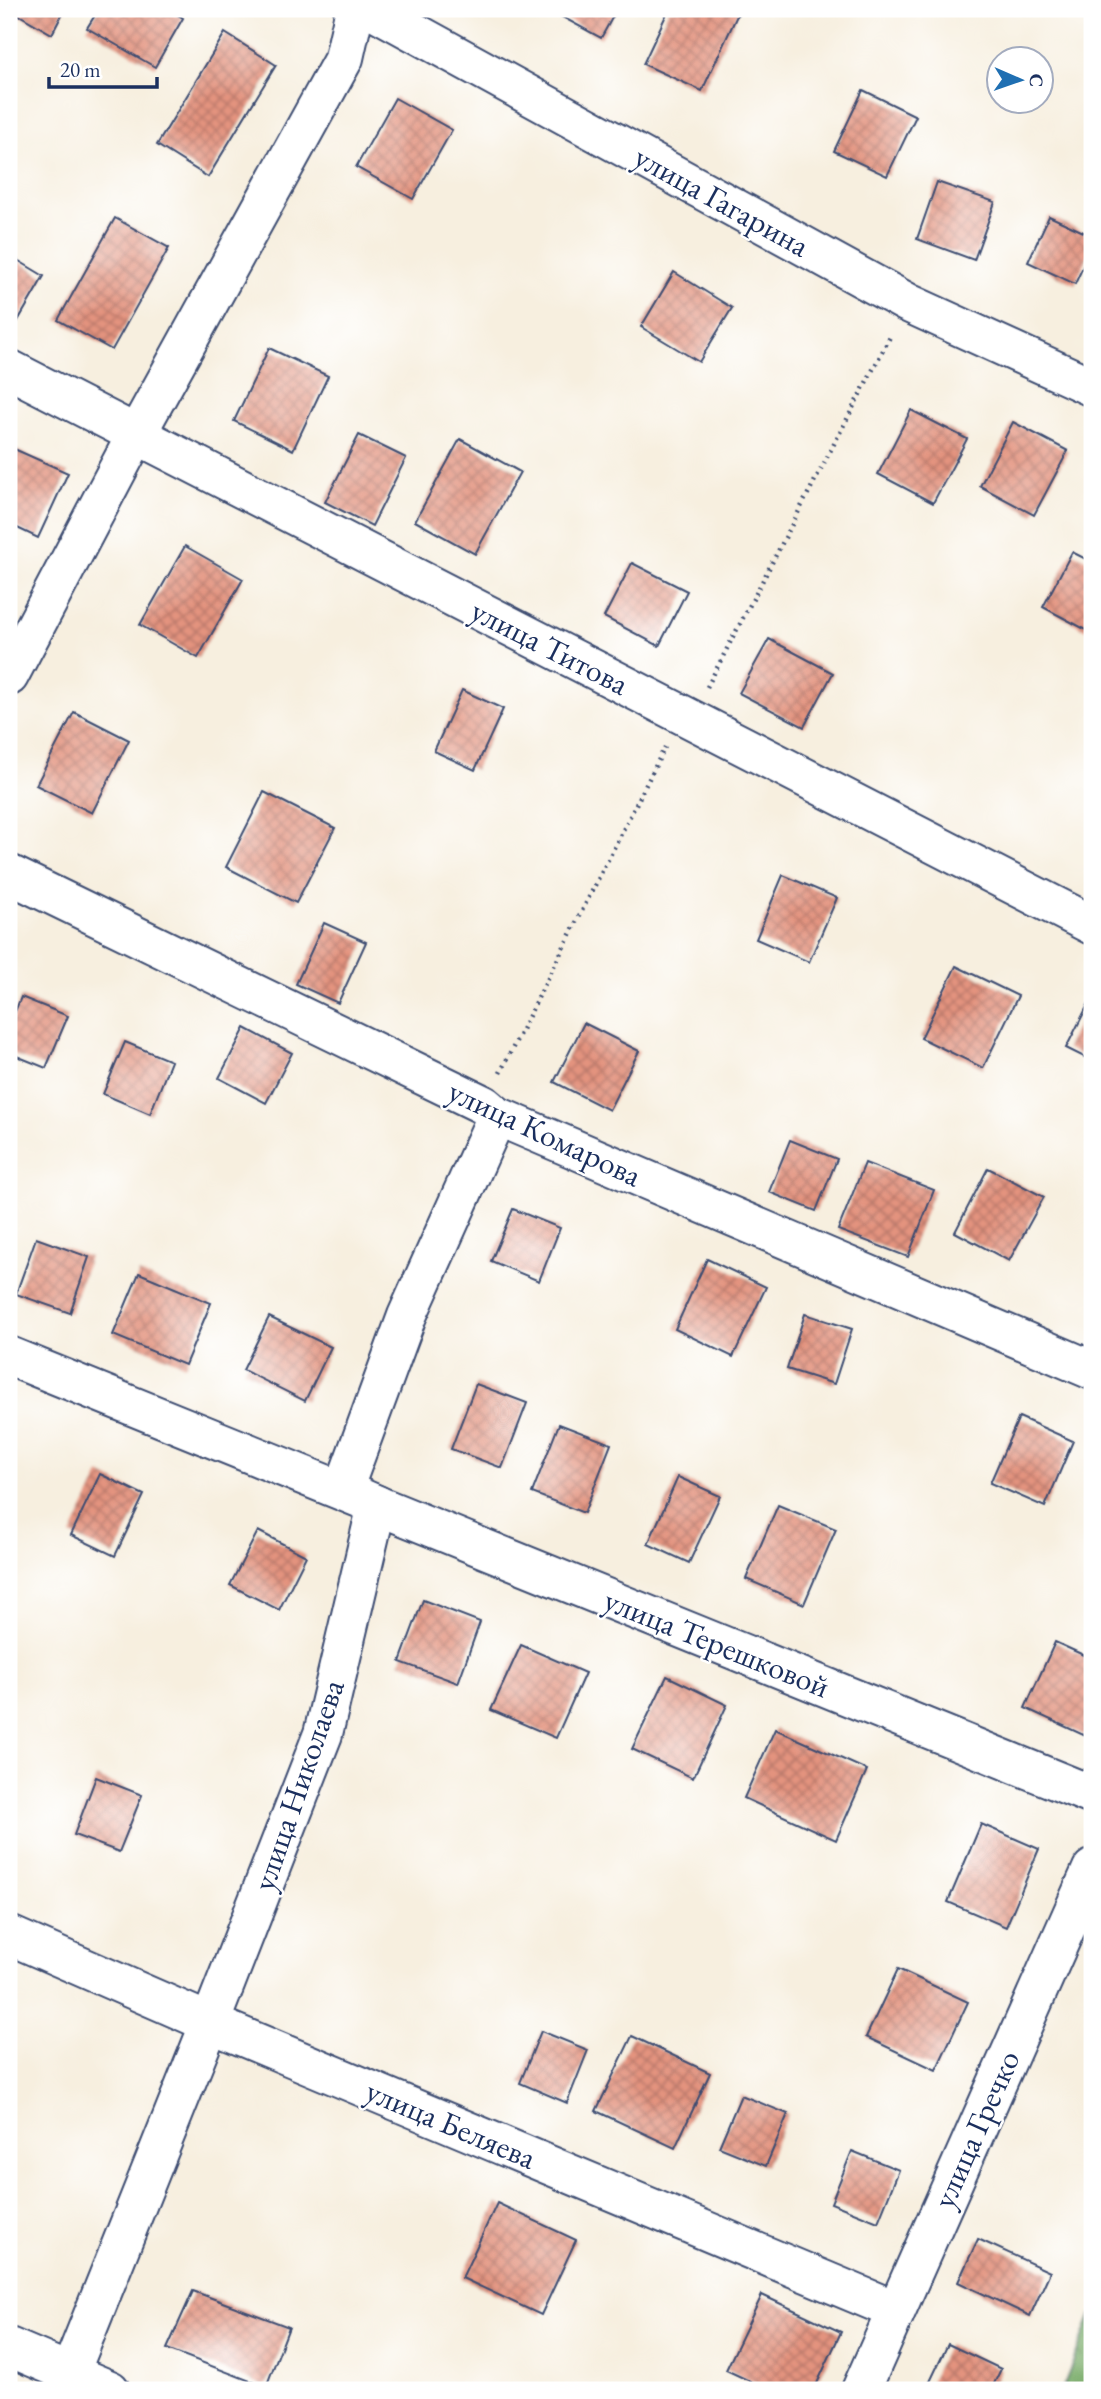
<svg xmlns="http://www.w3.org/2000/svg" width="1101" height="2399" viewBox="0 0 1101 2399" font-family="'EB Garamond',serif">
<defs>
<pattern id="forest-crowns" width="20" height="18" patternUnits="userSpaceOnUse" patternTransform="scale(1.75)"><rect width="20" height="18" fill="#7a6"/><path d="M2 6a3 3 0 1 1 6 0M12 15a3 3 0 1 1 6 0" fill="none" stroke="#618b57"/></pattern>
<pattern id="building-cross-hatch" width="8" height="8" patternUnits="userSpaceOnUse" patternTransform="scale(1.75)"><rect width="8" height="8" fill="#e3937e"/><path d="M0 0l8 8M0 8l8-8" fill="none" stroke="#b7786a"/></pattern>
</defs>
<rect width="100%" height="100%" fill="#fff"/>
<filter id="ink" filterUnits="userSpaceOnUse"><feTurbulence type="fractalNoise" baseFrequency=".0143" numOctaves="2"/><feDisplacementMap in="SourceGraphic" scale="14" xChannelSelector="R" yChannelSelector="G"/><feConvolveMatrix kernelMatrix="1 2 1 2 8 2 1 2 1" color-interpolation-filters="sRGB"/></filter>
<filter id="wash" filterUnits="userSpaceOnUse"><feTurbulence type="fractalNoise" baseFrequency=".00686" numOctaves="4" result="noise"/><feDisplacementMap in="SourceGraphic" scale="28" xChannelSelector="R" yChannelSelector="G"/><feGaussianBlur stdDeviation="1.57" result="paint"/><feColorMatrix in="noise" values="0 0 0 0 0 0 0 0 0 0 0 0 0 0 0 0 0 1.4 0 .05"/><feComposite in="paint" operator="in"/></filter>
<g filter="url(#wash)">
<rect width="100%" height="100%" fill="#f7efdf"/>
<!-- forest -->
<polygon fill="url(#forest-crowns)" stroke="#496c62" stroke-width="2" points="1092,2314 1092,2390 1062,2390"/>
<g id="blocks">
<!-- building -->
<g fill="url(#building-cross-hatch)">
<polygon points="9,9 65,9 52,34"/>
<polygon points="99,9 168,9 183,18 155,67 87,28"/>
<polygon points="554,9 617,9 601,38 553,12"/>
<polygon points="669,9 740,9 702,91 643,64"/>
<polygon points="225,33 276,65 208,177 157,145"/>
<polygon points="863,90 916,116 887,176 834,151"/>
<polygon points="395,98 452,130 413,199 356,167"/>
<polygon points="937,182 995,202 974,260 917,239"/>
<polygon points="1049,216 1092,236 1092,247 1075,284 1028,262"/>
<polygon points="115,218 169,248 112,350 58,320"/>
<polygon points="9,255 44,276 12,331 9,329"/>
<polygon points="674,272 732,308 699,362 641,327"/>
<polygon points="269,348 328,376 293,450 234,421"/>
<polygon points="911,410 967,439 933,503 878,474"/>
<polygon points="1013,422 1068,451 1034,515 980,486"/>
<polygon points="359,435 406,458 372,526 325,502"/>
<polygon points="460,439 520,472 475,554 415,521"/>
<polygon points="12,448 68,473 38,538 9,524 9,456"/>
<polygon points="185,546 243,579 198,658 140,625"/>
<polygon points="1072,552 1092,562 1092,633 1043,607"/>
<polygon points="632,563 687,591 659,646 604,617"/>
<polygon points="769,639 833,673 804,727 739,693"/>
<polygon points="462,690 503,709 475,770 434,751"/>
<polygon points="74,712 129,740 92,813 36,785"/>
<polygon points="264,792 335,828 296,903 226,867"/>
<polygon points="783,875 837,898 809,962 756,939"/>
<polygon points="324,923 366,942 338,1003 296,984"/>
<polygon points="956,966 1018,996 983,1068 921,1038"/>
<polygon points="21,997 68,1016 46,1068 9,1053 9,1026"/>
<polygon points="1092,997 1092,1061 1066,1048"/>
<polygon points="584,1023 639,1051 609,1110 554,1082"/>
<polygon points="245,1028 292,1053 266,1103 219,1078"/>
<polygon points="125,1042 171,1061 150,1114 103,1094"/>
<polygon points="790,1140 837,1159 816,1211 769,1192"/>
<polygon points="865,1163 934,1190 908,1257 838,1230"/>
<polygon points="988,1168 1044,1197 1009,1261 955,1232"/>
<polygon points="513,1209 560,1228 539,1281 491,1261"/>
<polygon points="36,1238 89,1257 70,1313 16,1294"/>
<polygon points="707,1259 766,1287 733,1357 675,1329"/>
<polygon points="139,1273 211,1303 185,1365 113,1335"/>
<polygon points="805,1314 852,1329 834,1384 787,1369"/>
<polygon points="269,1317 331,1347 305,1401 243,1370"/>
<polygon points="476,1384 527,1403 502,1468 451,1449"/>
<polygon points="1019,1417 1073,1441 1045,1507 990,1483"/>
<polygon points="559,1424 611,1444 584,1513 532,1493"/>
<polygon points="100,1474 144,1495 115,1556 71,1535"/>
<polygon points="678,1477 720,1496 689,1563 648,1544"/>
<polygon points="778,1505 836,1529 804,1604 746,1579"/>
<polygon points="258,1531 306,1556 279,1610 230,1585"/>
<polygon points="423,1600 480,1622 458,1683 400,1662"/>
<polygon points="1055,1642 1092,1659 1092,1739 1025,1708"/>
<polygon points="521,1645 585,1673 556,1738 491,1710"/>
<polygon points="667,1676 727,1705 693,1778 632,1749"/>
<polygon points="775,1729 867,1770 836,1840 744,1798"/>
<polygon points="96,1777 142,1795 119,1852 74,1835"/>
<polygon points="981,1824 1039,1849 1006,1927 948,1902"/>
<polygon points="898,1969 968,2002 936,2070 866,2037"/>
<polygon points="541,2031 588,2050 567,2103 520,2083"/>
<polygon points="632,2036 710,2073 675,2148 596,2111"/>
<polygon points="741,2095 788,2114 766,2166 719,2147"/>
<polygon points="852,2151 899,2170 878,2222 831,2203"/>
<polygon points="497,2203 576,2240 541,2315 462,2278"/>
<polygon points="978,2239 1050,2272 1030,2316 958,2282"/>
<polygon points="193,2291 289,2327 266,2387 167,2349"/>
<polygon points="762,2295 841,2332 814,2390 769,2390 726,2370"/>
<polygon points="948,2344 1001,2369 991,2390 926,2390"/>
</g>
</g>
</g>
<g filter="url(#ink)">
<use href="#blocks" fill-opacity="0" stroke="#3c4c71" stroke-width="2"/>
<g fill="none" stroke-linecap="round" stroke-linejoin="round">
<defs>
<g id="street">
<polyline points="372,9 908,303 1092,387"/>
<polyline points="9,369 1092,925"/>
<polyline points="9,676 136,435 344,58 355,9"/>
<polyline points="9,874 484,1105 497,1116 1092,1370"/>
<polyline points="9,1356 1092,1795"/>
<polyline points="9,1935 210,2023 895,2310"/>
<polyline points="9,2347 110,2390"/>
<polyline points="63,2390 210,2023 323,1734 377,1505 343,1490 407,1316 497,1116"/>
<polyline points="861,2390 1092,1869"/>
</g>
</defs>
<!-- street casing -->
<use href="#street" stroke="#3c4c71" stroke-width="42"/>
<!-- path -->
<g stroke="#3c4c71" stroke-width="4.5" stroke-dasharray="2 5" stroke-linecap="butt">
<polyline points="707,687 891,335"/>
<polyline points="500,1073 665,747"/>
</g>
<!-- street -->
<use href="#street" stroke="#fff" stroke-width="38"/>
</g>
</g>
<g text-anchor="middle" dominant-baseline="central" stroke-width="5" stroke-linejoin="round" paint-order="stroke">
<!-- street labels -->
<g font-size="32" fill="#1b2f5e" stroke="#fff">
<text transform="translate(722 201) rotate(29)">улица Гагарина</text>
<text transform="translate(550 647) rotate(27)">улица Титова</text>
<text transform="translate(545 1133) rotate(25)">улица Комарова</text>
<text transform="translate(717 1643) rotate(22)">улица Терешковой</text>
<text transform="translate(298 1785) rotate(-71)">улица Николаева</text>
<text transform="translate(451 2124) rotate(23)">улица Беляева</text>
<text transform="translate(976 2129) rotate(-66)">улица Гречко</text>
</g>
</g>
<!-- margin -->
<rect width="1101" height="2399" fill="none" stroke="#fff" stroke-width="35"/>
<!-- north arrow -->
<g transform="translate(1020 80) rotate(92)"><circle r="33" fill="#ffffff" stroke="#a4acbf" stroke-width="2"/>
<path d="M0-5L12 26L0 18L-12 26Z" fill="#1f6fb2"/>
<text y="-10" font-size="19" font-weight="bold" text-anchor="middle" fill="#1b2f5e">С</text>
</g>
<!-- scale -->
<path d="M49 77v10h108v-10" fill="none" stroke="#1b2f5e" stroke-width="3.5"/>
<text x="60" y="77" font-size="21" fill="#1b2f5e" stroke="#ffffff" stroke-width="5" paint-order="stroke">20 m</text>
</svg>
